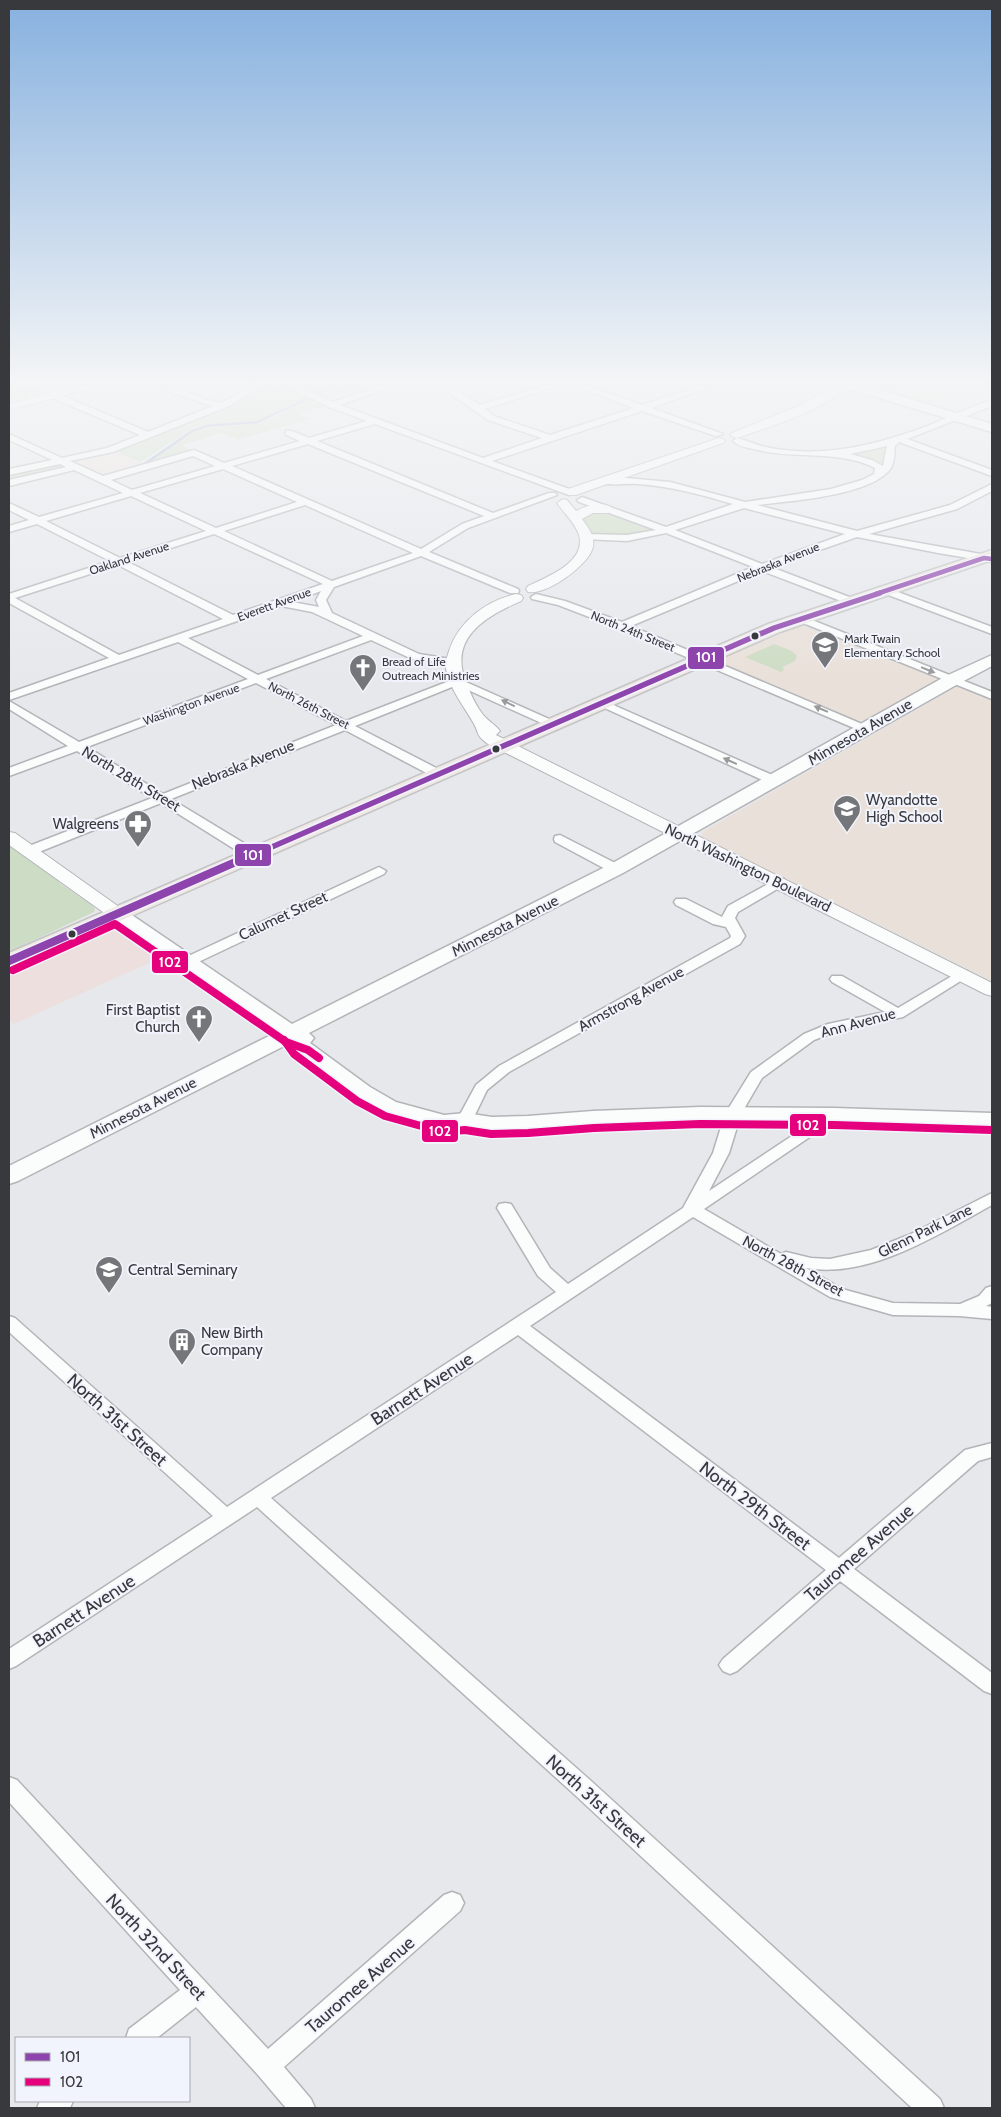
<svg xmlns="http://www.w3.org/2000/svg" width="1001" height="2117" viewBox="0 0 1001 2117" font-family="Cabin,sans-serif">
<rect width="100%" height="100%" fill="#e7e8ec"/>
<!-- commercial -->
<g fill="#ecdfdd">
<polygon points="884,385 923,385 956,395 926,405 874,389"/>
<polygon points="113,450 149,466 104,478 69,461"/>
<polygon points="115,926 129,932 164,956 14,1024 9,1020 9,971"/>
</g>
<!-- education -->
<g fill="#e9e0d9">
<polygon points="798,626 808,627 931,675 936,678 936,680 865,720 857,721 717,663 719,659"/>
<polygon points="956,687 965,688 992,699 992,981 701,837 704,831"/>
</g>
<!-- green -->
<g fill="#cddcc4">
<polygon points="9,385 27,385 42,392 9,401"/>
<polygon points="263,385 284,385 329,405 298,414 309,419 237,440 221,433 182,445 195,452 146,464 190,433 197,430 268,420 305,402 300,400 257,420 195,427 140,462 113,450"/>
<polygon points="290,385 367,385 326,398"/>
<polygon points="882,447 887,452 882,464 849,454"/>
<polygon points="59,463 67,467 9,482 9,474"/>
<polygon points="604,510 655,530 656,531 637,536 594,535 590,531 582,516"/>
<polygon points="774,644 792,651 797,656 795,661 782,667 784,670 781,672 745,657"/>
<polygon points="9,842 41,864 61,884 92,905 95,909 94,912 9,952"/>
</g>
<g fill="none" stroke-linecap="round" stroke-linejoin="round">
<!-- stream -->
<g stroke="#96add1" stroke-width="2.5">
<polyline points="320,393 330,385"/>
<polyline points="143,465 192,431 207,426 257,422 307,399"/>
</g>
<defs>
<g id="minor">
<path d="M253 385H264L229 406 113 452 70 461 103 476 194 450 224 463 300 441 286 435V431H292L309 438 367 421 329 407 284 385H295L332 402 383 385H396L340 405 483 458 542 438 488 420 438 385H448L480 405 546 385H560L485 409 494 416 550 435 634 408 572 385H585L642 405 702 385H715L651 408 723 434 716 436 642 411 492 461 572 490V494L569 495 375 424 317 441 493 513 549 493H555L557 495 468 528 429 552 518 589 519 591 518 593H510L421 556 334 587 326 600 332 613 419 654 457 660 458 662 457 664 412 659 371 640 266 679 346 721 457 678 556 722 558 724 556 726H548L457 685 355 726 442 771 444 774 442 777H434L345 730 171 799 257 851 258 854 257 857H247L161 803 34 854H24L23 851 24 848 152 798 77 751 9 776V768L68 746 9 709V701L79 742 248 679 178 642 9 700V693L109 658 9 603V594L110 561 37 524 9 532V526L29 520 9 510V503L39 517 123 493 74 470 9 486V480L66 467 60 464 9 475V469L52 460 9 440V434L62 458 107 448 140 435 50 397V393H56L148 432 213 406 164 390V386H170L207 400 222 403ZM308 444 484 516 462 524 421 549 232 466ZM193 456 215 466 132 490 111 480ZM223 469 297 502 216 528 140 493ZM131 496 206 531 120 558 46 521ZM305 505 413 553 332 581 224 531ZM214 534 323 584 233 615 128 562ZM118 565 223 619 119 655 15 598ZM321 591 316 600 319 607 292 602ZM281 606 312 612 363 636 258 675 188 638ZM256 683 336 725 163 794 87 747Z"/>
<polygon points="870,385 882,385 865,392 861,390"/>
<path d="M992 400V406L907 439 992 470V476L899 442 895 446C894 453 895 461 891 468 872 496 789 501 757 505L857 531 950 505 992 484V491L957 509 869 534 992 556V562L938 553 857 537 771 567 857 600 858 602 857 604H849L762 571 631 626 869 727 871 729 869 731H861L618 628 558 605 532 599 531 597 536 594 565 601 622 622 753 567 666 533 627 541 583 539V535L586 534 627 535 656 530 579 502 577 500 582 497 666 527 733 504C702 495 670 486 637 484 626 483 606 487 598 481L600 479 626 478 670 482 745 502 831 489 862 480 874 474 875 468C838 449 793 460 754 449 747 448 738 446 733 441L737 438C748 441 759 446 770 448 825 458 876 445 928 426 949 417 970 407 992 400ZM887 446 883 466 872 460 850 454ZM744 508 845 534 762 564 675 530Z"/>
<polygon points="887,588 992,627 992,634 883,593 882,591"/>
<polygon points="802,616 992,692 992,699 798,621 797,619 798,617"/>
<polygon points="602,700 779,778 781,781 779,784 771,784 598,705 596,703 598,701"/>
<polygon points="560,835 621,866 623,869 616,873 611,872 555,842 554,839 555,836"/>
<polygon points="379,867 386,871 384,874 192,965 187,966 180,962 182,959"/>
<polygon points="779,878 784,879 786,882 784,885 738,912 735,918 745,936 740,944 509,1072 487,1090 471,1123 459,1123 457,1120 476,1085 499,1066 730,938 731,936 726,927 713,924 676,905 674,902 676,899 686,899 722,917 728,906"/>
<path d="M962 970 967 971 969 974 967 977 903 1017 837 1031 814 1040 762 1078 741 1114 729 1153 709 1191 828 1112H840L842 1115 704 1209 781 1254 786 1252 811 1258 830 1259 871 1250 911 1234 992 1193V1205C939 1234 870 1279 806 1268L842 1289 893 1303 960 1304 979 1296 986 1288 992 1286V1303L986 1306 992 1307V1319L959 1316 893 1315 830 1297 693 1217 530 1326 839 1558 965 1450 992 1443V1457L978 1461 854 1569 992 1673V1694L984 1691 840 1581 737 1671 730 1674 723 1671 719 1665 723 1659 826 1570 518 1335 271 1498 590 1780 940 2099 944 2108H912L574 1794 257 1507 16 1666 9 1669V1649L213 1516 9 1332V1316L15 1318 227 1507 556 1292 538 1276 497 1208 499 1204 505 1203 511 1204 550 1268 568 1284 683 1208 713 1153 725 1114 751 1072 804 1034 828 1024 885 1012 832 982 830 979 832 976H842L898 1008Z"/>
<polygon points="9,1777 17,1780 268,2049 444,1895 452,1892 460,1895 464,1903 460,1911 284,2067 311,2099 315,2108 286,2108 258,2075 196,2007 157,2038 126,2038 129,2029 180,1990 9,1802"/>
<polygon points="40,2101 73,2101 70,2108 37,2108"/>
</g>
<g id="tertiary">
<polygon points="78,385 97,385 96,387 9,410 9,404"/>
<path d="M835 385H848C826 410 771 426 740 437L736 438 730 435 732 433 801 405Z"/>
<polygon points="719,438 723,439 725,441 723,443 576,495 568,495 566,492 568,489"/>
<path d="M563 499 567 500 576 511C586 506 604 500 613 509L607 513H593L582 519C588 527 595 536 593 547 589 565 546 596 528 592L526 589 528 586C547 577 587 562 579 535 575 523 564 513 557 503Z"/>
<path d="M516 594 521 595 523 598 521 601C484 617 447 639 467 685 471 694 475 704 481 712 486 720 495 724 500 731L496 735 992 983V996L985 994 488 744C475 734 480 735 474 724 464 706 450 690 446 669 445 663 447 657 449 651 459 621 486 601 516 594Z"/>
<polygon points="9,832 15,833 122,909 125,913 122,917 116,918 110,917 9,845"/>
</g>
<g id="secondary">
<polygon points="844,385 864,385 992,424 992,432 846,388"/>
<polygon points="992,655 992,666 958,684 623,873 309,1033 314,1038 310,1043 370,1087 396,1102 444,1115 465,1113 492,1117 528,1116 593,1111 700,1107 834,1108 992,1113 992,1127 834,1122 700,1121 593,1125 528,1130 492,1131 465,1127 444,1129 380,1112 354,1097 293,1052 288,1044 18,1181 9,1184 9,1166 275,1033 109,917 106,913 109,909 116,907 123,909 292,1024 609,865 946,676"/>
</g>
<polygon id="primary" points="992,550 992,560 780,632 17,966 9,968 9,953 768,624"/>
</defs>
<!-- minor casing -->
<use href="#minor" stroke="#b3b4b8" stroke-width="3"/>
<!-- tertiary casing -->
<use href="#tertiary" stroke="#b3b4b8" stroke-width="2"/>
<!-- secondary casing -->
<use href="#secondary" stroke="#b3b4b8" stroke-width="3"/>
<!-- primary casing -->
<use href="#primary" stroke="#c3c4c6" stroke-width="3"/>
<!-- minor -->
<use href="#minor" fill="#fbfcfc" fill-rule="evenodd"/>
<!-- tertiary -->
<use href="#tertiary" fill="#fbfcfc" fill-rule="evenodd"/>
<!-- secondary -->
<use href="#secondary" fill="#fbfcfc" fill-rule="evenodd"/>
<!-- primary -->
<use href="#primary" fill="#f0e8e4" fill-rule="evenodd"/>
<defs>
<polyline id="bus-1-far2" points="876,594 984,558 992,559"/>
<polyline id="bus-1-far1" points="251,856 774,628 880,593"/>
<polyline id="bus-1" points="9,961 254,854"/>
<g id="bus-2">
<polyline points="13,970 115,924 286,1042 308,1050 319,1058"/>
<polyline points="284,1040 294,1054 357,1101 385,1116 443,1132 465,1130 491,1134 528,1133 594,1128 700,1124 834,1125 992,1130"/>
</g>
</defs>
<!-- bus-1-far2 casing -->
<use href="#bus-1-far2" stroke="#f1f4fd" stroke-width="7"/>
<!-- bus-1-far1 casing -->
<use href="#bus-1-far1" stroke="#f1f4fd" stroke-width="9"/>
<!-- bus-1 casing -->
<use href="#bus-1" stroke="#f1f4fd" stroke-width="11"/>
<!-- bus-2 casing -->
<use href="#bus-2" stroke="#f1f4fd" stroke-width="11"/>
<!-- bus-1-far2 -->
<use href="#bus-1-far2" stroke="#8e44ad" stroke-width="4.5"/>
<!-- bus-1-far1 -->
<use href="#bus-1-far1" stroke="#8e44ad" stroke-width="5.5"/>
<!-- bus-1 -->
<use href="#bus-1" stroke="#8e44ad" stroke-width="8"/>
<!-- bus-2 -->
<use href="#bus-2" stroke="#e5007d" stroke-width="8"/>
</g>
<!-- one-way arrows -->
<defs><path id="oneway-solid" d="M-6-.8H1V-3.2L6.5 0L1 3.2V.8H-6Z" transform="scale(1.25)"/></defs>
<g fill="#9a9a9c">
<use href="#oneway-solid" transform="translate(928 670) rotate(22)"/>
<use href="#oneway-solid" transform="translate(508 703) rotate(-154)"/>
<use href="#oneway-solid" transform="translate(821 709) rotate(-157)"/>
<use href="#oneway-solid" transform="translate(730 761) rotate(-156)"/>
</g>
<!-- sky -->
<linearGradient id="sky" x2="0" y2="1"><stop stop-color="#87b1df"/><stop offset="0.56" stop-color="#f4f5f6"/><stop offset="1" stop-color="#f4f5f6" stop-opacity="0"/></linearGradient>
<rect width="1001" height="682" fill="url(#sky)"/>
<!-- icons -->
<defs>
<symbol id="school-pin" viewBox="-11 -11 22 30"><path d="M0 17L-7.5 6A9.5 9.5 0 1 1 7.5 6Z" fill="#75767a" stroke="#f1f4fd"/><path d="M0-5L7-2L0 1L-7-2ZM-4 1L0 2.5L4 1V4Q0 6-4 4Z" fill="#fff"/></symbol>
<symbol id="church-pin" viewBox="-11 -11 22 30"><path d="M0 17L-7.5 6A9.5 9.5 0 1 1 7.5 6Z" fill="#75767a" stroke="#f1f4fd"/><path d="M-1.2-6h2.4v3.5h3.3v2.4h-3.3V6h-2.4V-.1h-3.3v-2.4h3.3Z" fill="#fff"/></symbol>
<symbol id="pharmacy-pin" viewBox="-11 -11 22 30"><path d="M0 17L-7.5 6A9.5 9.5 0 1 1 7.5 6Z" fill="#75767a" stroke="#f1f4fd"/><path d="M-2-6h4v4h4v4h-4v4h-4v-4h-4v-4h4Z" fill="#fff"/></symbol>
<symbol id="building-pin" viewBox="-11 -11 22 30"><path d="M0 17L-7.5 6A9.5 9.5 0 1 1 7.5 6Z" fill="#75767a" stroke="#f1f4fd"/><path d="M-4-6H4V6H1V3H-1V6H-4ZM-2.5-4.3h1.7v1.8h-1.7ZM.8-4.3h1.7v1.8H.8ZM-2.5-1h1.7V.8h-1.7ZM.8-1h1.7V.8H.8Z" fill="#fff"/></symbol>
</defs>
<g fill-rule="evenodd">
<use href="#school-pin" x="809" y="629" width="32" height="43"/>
<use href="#church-pin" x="347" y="652" width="32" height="43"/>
<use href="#school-pin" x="831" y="793" width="32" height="43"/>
<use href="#pharmacy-pin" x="122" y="808" width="32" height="43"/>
<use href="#church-pin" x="183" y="1003" width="32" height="43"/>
<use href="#school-pin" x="93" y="1254" width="32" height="43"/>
<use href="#building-pin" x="166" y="1326" width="32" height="43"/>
</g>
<!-- markers -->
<g fill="#38393c" stroke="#f1f4fd" stroke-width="2">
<circle cx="755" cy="636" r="4.5"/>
<circle cx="496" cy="749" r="4.5"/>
<circle cx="72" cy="934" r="4.5"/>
</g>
<g text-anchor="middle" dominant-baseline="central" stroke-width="4" stroke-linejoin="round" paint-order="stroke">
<!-- far-street labels -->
<g font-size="12" fill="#38393c" stroke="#f1f4fd">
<text transform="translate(129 558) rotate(-18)">Oakland Avenue</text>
<text transform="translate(778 562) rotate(-22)">Nebraska Avenue</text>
<text transform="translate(274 604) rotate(-20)">Everett Avenue</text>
<text transform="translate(633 631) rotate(22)">North 24th Street</text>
<text transform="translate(191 704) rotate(-20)">Washington Avenue</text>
<text transform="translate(309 705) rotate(27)">North 26th Street</text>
</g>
<!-- far-poi labels -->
<g font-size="12" fill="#38393c" stroke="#f1f4fd" text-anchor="start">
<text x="844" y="638">Mark Twain<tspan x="844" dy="14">Elementary School</tspan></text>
<text x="382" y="661">Bread of Life<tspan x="382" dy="14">Outreach Ministries</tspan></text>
</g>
<!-- street labels -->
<g font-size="15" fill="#38393c" stroke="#f1f4fd">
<text transform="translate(860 732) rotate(-30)">Minnesota Avenue</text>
<text transform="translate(243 765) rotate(-22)">Nebraska Avenue</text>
<text transform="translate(131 779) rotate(31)">North 28th Street</text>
<text transform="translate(748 868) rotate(26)">North Washington Boulevard</text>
<text transform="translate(283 916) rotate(-25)">Calumet Street</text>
<text transform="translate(505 926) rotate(-27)">Minnesota Avenue</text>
<text transform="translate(631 999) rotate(-29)">Armstrong Avenue</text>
<text transform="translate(858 1023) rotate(-15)">Ann Avenue</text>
<text transform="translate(143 1108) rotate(-27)">Minnesota Avenue</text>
<text transform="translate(925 1231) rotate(-26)">Glenn Park Lane</text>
<text transform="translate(793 1266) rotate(28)">North 28th Street</text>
</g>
<!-- poi labels -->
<g font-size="15" fill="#38393c" stroke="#f1f4fd" text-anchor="start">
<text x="866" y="800">Wyandotte<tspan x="866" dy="17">High School</tspan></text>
<text x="119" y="824" text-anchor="end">Walgreens</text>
<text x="180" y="1010" text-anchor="end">First Baptist<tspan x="180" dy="17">Church</tspan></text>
<text x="128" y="1270">Central Seminary</text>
<text x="201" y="1333">New Birth<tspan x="201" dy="17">Company</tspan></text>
</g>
<!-- near-street labels -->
<g font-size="18" fill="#38393c" stroke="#f1f4fd">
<text transform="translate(422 1389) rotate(-33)">Barnett Avenue</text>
<text transform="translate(117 1420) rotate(42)">North 31st Street</text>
<text transform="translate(755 1506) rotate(37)">North 29th Street</text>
<text transform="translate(859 1553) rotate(-41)">Tauromee Avenue</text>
<text transform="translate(84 1611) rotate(-33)">Barnett Avenue</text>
<text transform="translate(596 1801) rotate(42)">North 31st Street</text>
<text transform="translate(156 1947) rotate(47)">North 32nd Street</text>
<text transform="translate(360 1985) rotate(-41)">Tauromee Avenue</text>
</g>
</g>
<g stroke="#f1f4fd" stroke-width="2">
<rect x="687" y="646" width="38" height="24" rx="5" fill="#8e44ad"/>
<rect x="234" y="843" width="38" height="24" rx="5" fill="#8e44ad"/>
<rect x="151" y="950" width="38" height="24" rx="5" fill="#e5007d"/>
<rect x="789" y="1113" width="38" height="24" rx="5" fill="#e5007d"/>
<rect x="421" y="1119" width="38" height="24" rx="5" fill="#e5007d"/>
</g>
<g font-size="14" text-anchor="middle" font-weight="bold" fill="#fff">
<text x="706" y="662">101</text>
<text x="253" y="860">101</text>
<text x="170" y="967">102</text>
<text x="808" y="1130">102</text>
<text x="440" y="1136">102</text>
</g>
<!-- border -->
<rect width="1001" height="2117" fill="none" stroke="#38393c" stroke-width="20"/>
<!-- legend -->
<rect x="15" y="2037" width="175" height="65" fill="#f1f4fd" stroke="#a7a9b0"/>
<rect x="25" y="2053" width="25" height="8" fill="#8e44ad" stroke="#a7a9b0"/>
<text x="60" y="2062" font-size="15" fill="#38393c">101</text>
<rect x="25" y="2078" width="25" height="8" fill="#e5007d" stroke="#a7a9b0"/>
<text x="60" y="2087" font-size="15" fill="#38393c">102</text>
</svg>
